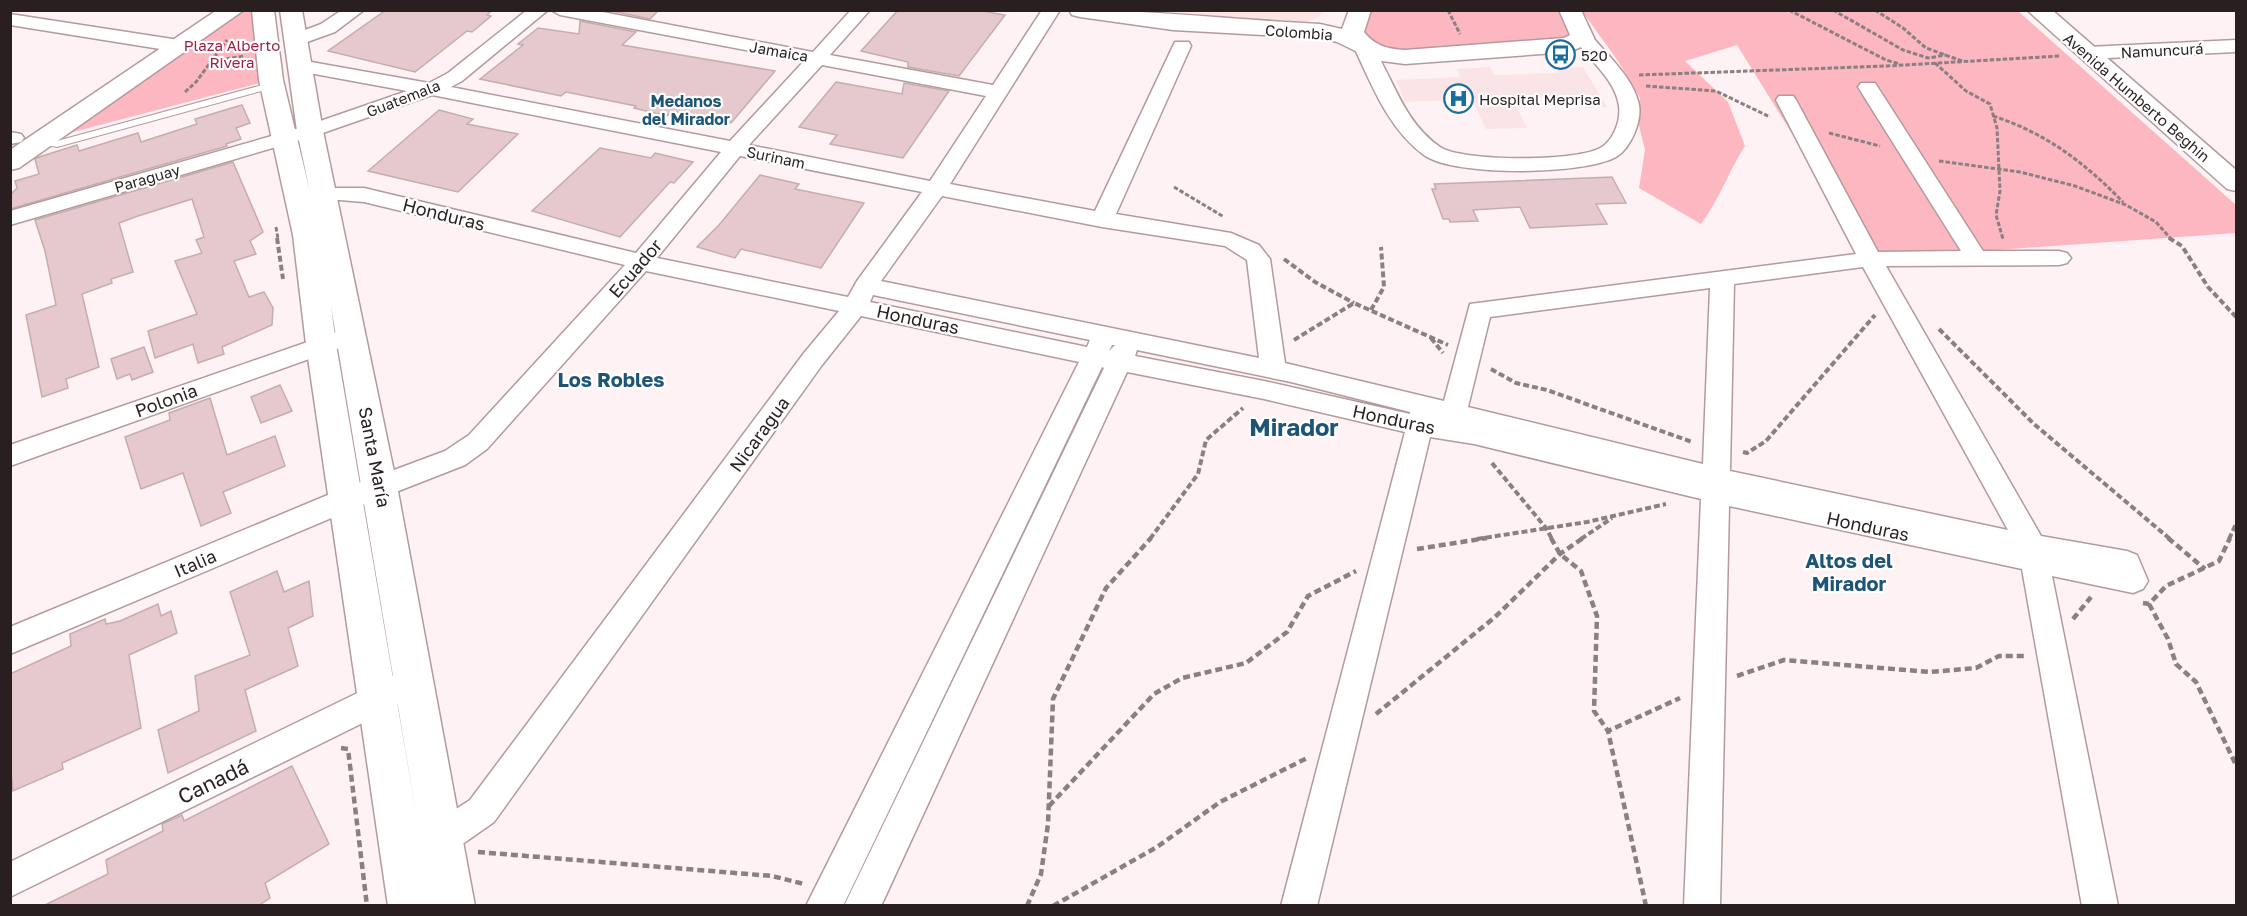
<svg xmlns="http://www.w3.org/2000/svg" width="2247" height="916" viewBox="0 0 2247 916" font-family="'Golos Text',sans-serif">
<rect width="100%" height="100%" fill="#fef2f4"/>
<!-- built -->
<g fill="#fbe4e6">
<polygon points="1150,10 1323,11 1320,16 1306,23 1148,13"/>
<polygon points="1490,67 1494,75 1559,73 1557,68 1583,67 1607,107 1585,108 1578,95 1512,98 1527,128 1486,129 1472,100 1405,102 1396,80 1460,77 1457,69"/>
</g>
<!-- green -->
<g fill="#fcb7c0">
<polygon points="1556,10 1572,16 1583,38 1382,55 1354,22 1365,11"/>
<polygon points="233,11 263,11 271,80 39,141"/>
<path d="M1582 11H2018L2236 205V233L1870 259 1737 45 1685 61 1728 102 1745 146C1729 171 1719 200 1701 224L1639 188 1645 150 1637 117 1640 98 1618 61Z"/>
</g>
<!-- building -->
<g fill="#e5c9cc" stroke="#c7acaf" stroke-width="1.5">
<polygon points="386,10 492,10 487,15 491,16 472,32 467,31 415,72 328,51"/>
<polygon points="607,10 659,10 650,19"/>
<polygon points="898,10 977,10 1005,15 959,76 908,67 908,62 861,51"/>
<polygon points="580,21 636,32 622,45 775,71 731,123 672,111 667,116 634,108 636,106 566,92 561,96 480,79 523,45 518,44 538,28 579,34"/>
<polygon points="836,82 902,94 904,83 949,91 903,158 830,144 837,135 799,127"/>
<polygon points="242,105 250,123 236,128 241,139 226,144 227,146 10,209 10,195 17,188 15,181 39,174 35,159 39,157 77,145 79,151 138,133 141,142 197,124 195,119"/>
<polygon points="439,110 473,119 467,124 518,134 458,192 368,171"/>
<polygon points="600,148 651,158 655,153 693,162 674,183 670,182 620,237 532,211"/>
<polygon points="233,162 263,232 250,241 256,254 234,261 249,297 264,292 273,308 272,325 222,347 224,354 198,363 193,344 155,358 148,331 197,314 175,261 202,253 196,240 204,237 192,199 138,216 119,223 133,272 111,279 112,283 82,294 99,367 66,379 68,388 42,397 26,315 56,305 45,251 35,220"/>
<polygon points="760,175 799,184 795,189 864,203 821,268 741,249 735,258 697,247 719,225"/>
<polygon points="1612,177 1626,203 1596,204 1607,224 1530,228 1520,207 1473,210 1478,221 1450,222 1449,219 1443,219 1432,189 1436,189 1434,184"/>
<polygon points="144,347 153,372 132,380 130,374 117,379 111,359"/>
<polygon points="280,385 292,411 261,423 251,397"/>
<polygon points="210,398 227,455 275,436 285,466 223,492 231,513 201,526 183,473 141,489 125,437 170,420 169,413"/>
<polygon points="277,571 284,592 309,581 313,616 288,628 298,666 245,690 256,731 168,773 158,730 199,711 195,676 250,655 230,592"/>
<polygon points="158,604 161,616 171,611 177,633 129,655 141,728 62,763 63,769 13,791 10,763 10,674 71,646 70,634 105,619 106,624 120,621"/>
<polygon points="292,766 329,844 265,883 270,898 258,906 43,906 108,874 106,860 163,831 162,824 182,815 184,821"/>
</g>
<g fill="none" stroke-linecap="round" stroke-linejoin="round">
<defs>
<polygon id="service" points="273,82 278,85 276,87 57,147 35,143 34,141 39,138 57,141"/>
<g id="minor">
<polygon points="342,10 364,10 335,32 296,46 287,40 289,36 321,24"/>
<path d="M527 10H548L462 81 451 87 730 141 804 61 560 15 551 10H592L813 52 851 10H870L830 55 993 85 1042 10H1060L950 184 1095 211 1173 46 1175 42H1189L1191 46 1116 214 1231 233 1259 245 1270 259 1285 363 1444 401 1470 304 1856 254 1776 100 1779 96H1793L1796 100 1878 252 1961 251 1858 87 1861 83H1875L1983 251H2059L2067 253 2071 258 2067 263 2059 265 1886 266 2041 536 2127 551 2137 555 2148 581 2143 589 2133 593 2052 576 2118 906H2082L2022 569 1729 506 1720 906H1684L1701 499 1474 444 1430 437 1317 906H1281L1405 432 1264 399 1127 372 881 906H844L1104 368 1102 367 843 906H806L1079 362 861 316 822 365 494 822 454 850 442 854 430 850 425 838 430 826 470 800 804 353 839 311 646 271 487 449 465 465 355 508 10 654V627L335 492 445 451 469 435 625 265 364 202 315 198 312 193 315 188H364L636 253 721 152 432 95 317 135 10 225V211L303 127 407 91 293 70 290 66 293 62 300 60 429 83 448 73ZM822 65 986 96 930 181 749 145ZM740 156 922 192 857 281 848 297 657 258ZM942 196 1102 227 1225 246 1247 260 1259 358 881 281ZM1863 267 2008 530 1730 471 1734 284ZM1710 288 1703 464 1468 407 1490 317ZM873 295 1090 340 1087 347 870 302ZM1112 345H1115L1109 351ZM1137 350 1291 382 1410 412V414L1264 381 1135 356Z"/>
<polygon points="10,14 179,40 188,46 179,52 10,25"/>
<path d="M1583 32 1590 34C1606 54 1634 78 1639 105 1642 121 1631 148 1616 157 1584 175 1454 177 1424 155 1388 129 1371 83 1353 45L1362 39 1369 41C1393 76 1402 121 1440 147 1462 162 1580 162 1602 147 1614 139 1621 120 1619 106 1616 80 1588 59 1574 38Z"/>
<polygon points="2236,40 2236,52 2087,59 2077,53 2087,47"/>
<polygon points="10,132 21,134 24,138 21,142 10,144"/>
<polygon points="342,330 351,332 354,338 351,344 10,466 10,445"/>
<polygon points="413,666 424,669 429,679 424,689 389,710 10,897 10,862"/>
</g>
<g id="tertiary">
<polygon points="217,10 244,10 19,168 10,170 10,150"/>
<path d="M252 10H274L283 80 310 192 297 131 280 10H302L323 131 397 486 475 906H388L306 344 293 235 259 80ZM331 306 418 825 336 344Z"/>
<path d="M1069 10C1153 10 1236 20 1320 24L1342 29 1349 10H1371L1364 32C1375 46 1388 49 1405 50L1564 38 1570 35 1559 10H1581L1594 38 1591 43 1569 52 1405 64 1374 60 1337 42 1320 38 1173 30 1080 17 1072 15Z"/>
<polygon points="2027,10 2052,10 2236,170 2236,191 2227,189"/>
</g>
</defs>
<!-- service casing -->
<use href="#service" stroke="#b49a9c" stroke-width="2"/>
<!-- minor casing -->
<use href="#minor" stroke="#b49a9c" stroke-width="3"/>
<!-- tertiary casing -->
<use href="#tertiary" stroke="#b49a9c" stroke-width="3"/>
<!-- path-far2 -->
<g stroke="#8a7f81" stroke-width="3" stroke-dasharray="4.5 2" stroke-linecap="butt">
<polyline points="1448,10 1460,34"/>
<polyline points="1789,10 1886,60 1900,64"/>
<polyline points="1833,10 1903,50 1928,58 1946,55"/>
<polyline points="1875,10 1903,28 1926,48 1962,61"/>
<polyline points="213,61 244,56"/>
<polyline points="1935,63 1966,91 1990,104 1997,128 2000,191 1996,215 2003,239"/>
<polyline points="1639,75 1887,66 2060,56"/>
<polyline points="1646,86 1716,91 1770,117"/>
<polyline points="185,92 196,82 227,40"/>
<path d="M1993 116C2046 133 2085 163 2123 202"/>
<polyline points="1829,133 1880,146"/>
<polyline points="1939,161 2020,172 2075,186 2126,205 2156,222 2171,239"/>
<polyline points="1174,187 1224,217"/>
<polyline points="276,227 278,239"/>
</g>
<!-- path-far1 -->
<g stroke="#8a7f81" stroke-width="4" stroke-dasharray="6 3" stroke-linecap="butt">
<polyline points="277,238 283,279"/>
<polyline points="2169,238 2182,246 2208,287 2236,317"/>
<polyline points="1284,259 1315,282 1354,303"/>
<polyline points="1371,310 1384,287 1381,247"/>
<polyline points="1939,329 2034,424 2170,539"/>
<polyline points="1431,338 1443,353"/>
<polyline points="1294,340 1354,303 1448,345"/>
<polyline points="1491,369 1516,383 1547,390 1692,442"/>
<polyline points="1743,452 1747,453 1766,441 1875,315"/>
<polyline points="1492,463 1546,528 1552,539"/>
<polyline points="1150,539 1198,474 1206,440 1243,408"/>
<polyline points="1477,539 1587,522 1666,504"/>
<polyline points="1581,539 1612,518"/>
<polyline points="2229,539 2236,524"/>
</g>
<!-- path -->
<g stroke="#8a7f81" stroke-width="4.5" stroke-dasharray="7 4" stroke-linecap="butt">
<polyline points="1551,538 1560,554 1581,571 1597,616 1594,711 1608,731"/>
<polyline points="2168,538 2205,569"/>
<polyline points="1417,549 1487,538"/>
<polyline points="2143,603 2149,604 2166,586 2219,561 2230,538"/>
<polyline points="2149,604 2168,639 2176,664 2196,682 2236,765"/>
<polyline points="2073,619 2091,597"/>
<polyline points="1737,676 1784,660 1930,672 1976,668 1999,656 2026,656"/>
<polyline points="1376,714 1495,617 1560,554 1583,538"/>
<polyline points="341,748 348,749 367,906"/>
<polyline points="1049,806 1154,694 1182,678 1246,663 1287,632 1308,596 1356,571"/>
<polyline points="478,852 772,876 804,884"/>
<polyline points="1027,906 1041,874 1048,824 1053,699 1106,588 1151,538"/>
<polyline points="1053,906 1157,847 1220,802 1307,758"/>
<polyline points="1646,906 1608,731 1680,698"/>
</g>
<!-- service -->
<use href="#service" fill="#fff" fill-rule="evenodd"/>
<!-- minor -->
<use href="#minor" fill="#fff" fill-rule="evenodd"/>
<!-- tertiary -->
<use href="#tertiary" fill="#fff" fill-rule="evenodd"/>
</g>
<!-- icons -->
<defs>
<symbol id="bus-ring" viewBox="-11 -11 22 22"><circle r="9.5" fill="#fff" stroke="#186e9e" stroke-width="1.5"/><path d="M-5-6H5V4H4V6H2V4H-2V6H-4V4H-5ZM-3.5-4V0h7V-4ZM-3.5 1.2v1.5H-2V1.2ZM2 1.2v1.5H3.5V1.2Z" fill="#186e9e"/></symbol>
<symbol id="hospital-ring" viewBox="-11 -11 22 22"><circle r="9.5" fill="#fff" stroke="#186e9e" stroke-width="1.5"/><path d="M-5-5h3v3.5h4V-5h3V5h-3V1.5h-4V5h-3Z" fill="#186e9e"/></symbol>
</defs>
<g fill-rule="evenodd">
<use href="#bus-ring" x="1544" y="38" width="33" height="33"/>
<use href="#hospital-ring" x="1442" y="82" width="33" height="33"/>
</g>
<g text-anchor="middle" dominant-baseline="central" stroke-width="4.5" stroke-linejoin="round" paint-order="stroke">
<!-- far-street labels -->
<g font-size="15" fill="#291f21" stroke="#fff">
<text transform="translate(1299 32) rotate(4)">Colombia</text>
<text transform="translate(2162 50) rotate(-3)">Namuncurá</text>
<text transform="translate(779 51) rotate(10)">Jamaica</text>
<text transform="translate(2137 97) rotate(41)">Avenida Humberto Beghin</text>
<text transform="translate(403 98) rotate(-21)">Guatemala</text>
<text transform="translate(776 157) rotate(12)">Surinam</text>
<text transform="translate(147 178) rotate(-16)">Paraguay</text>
</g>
<!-- far-park labels -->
<g font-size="15" fill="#9b2041" stroke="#fff">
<text x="232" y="45">Plaza Alberto<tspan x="232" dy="17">Rivera</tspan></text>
</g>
<!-- far-poi labels -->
<g font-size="15" fill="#291f21" stroke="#fff" text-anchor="start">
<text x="1581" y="55">520</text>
<text x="1479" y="99">Hospital Meprisa</text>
</g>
<!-- far-neighbourhood labels -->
<g font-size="16" font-weight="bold" fill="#1e5577" stroke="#fff">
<text x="686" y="101">Medanos<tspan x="686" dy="18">del Mirador</tspan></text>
</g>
<!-- street labels -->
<g font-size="18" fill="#291f21" stroke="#fff">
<text transform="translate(444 214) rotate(14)">Honduras</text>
<text transform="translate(635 268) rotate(-49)">Ecuador</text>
<text transform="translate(918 319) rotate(12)">Honduras</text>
<text transform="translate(166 400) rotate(-20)">Polonia</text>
<text transform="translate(1394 419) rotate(12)">Honduras</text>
<text transform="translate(759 434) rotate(-54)">Nicaragua</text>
<text transform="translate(375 457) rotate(79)">Santa María</text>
<text transform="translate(1868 526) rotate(12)">Honduras</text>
<text transform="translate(195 563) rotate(-23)">Italia</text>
</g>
<!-- neighbourhood labels -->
<g font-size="20" font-weight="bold" fill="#1e5577" stroke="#fff">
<text x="611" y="379">Los Robles</text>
<text x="1849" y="560">Altos del<tspan x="1849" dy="23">Mirador</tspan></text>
</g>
<!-- near-street labels -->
<g font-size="21" fill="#291f21" stroke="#fff">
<text transform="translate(213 781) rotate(-26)">Canadá</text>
</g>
<!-- district labels -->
<g font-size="24" font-weight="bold" fill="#1e5577" stroke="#fff">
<text x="1294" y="426">Mirador</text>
</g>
</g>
<!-- border -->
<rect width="2247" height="916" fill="none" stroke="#291f21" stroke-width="24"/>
</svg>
